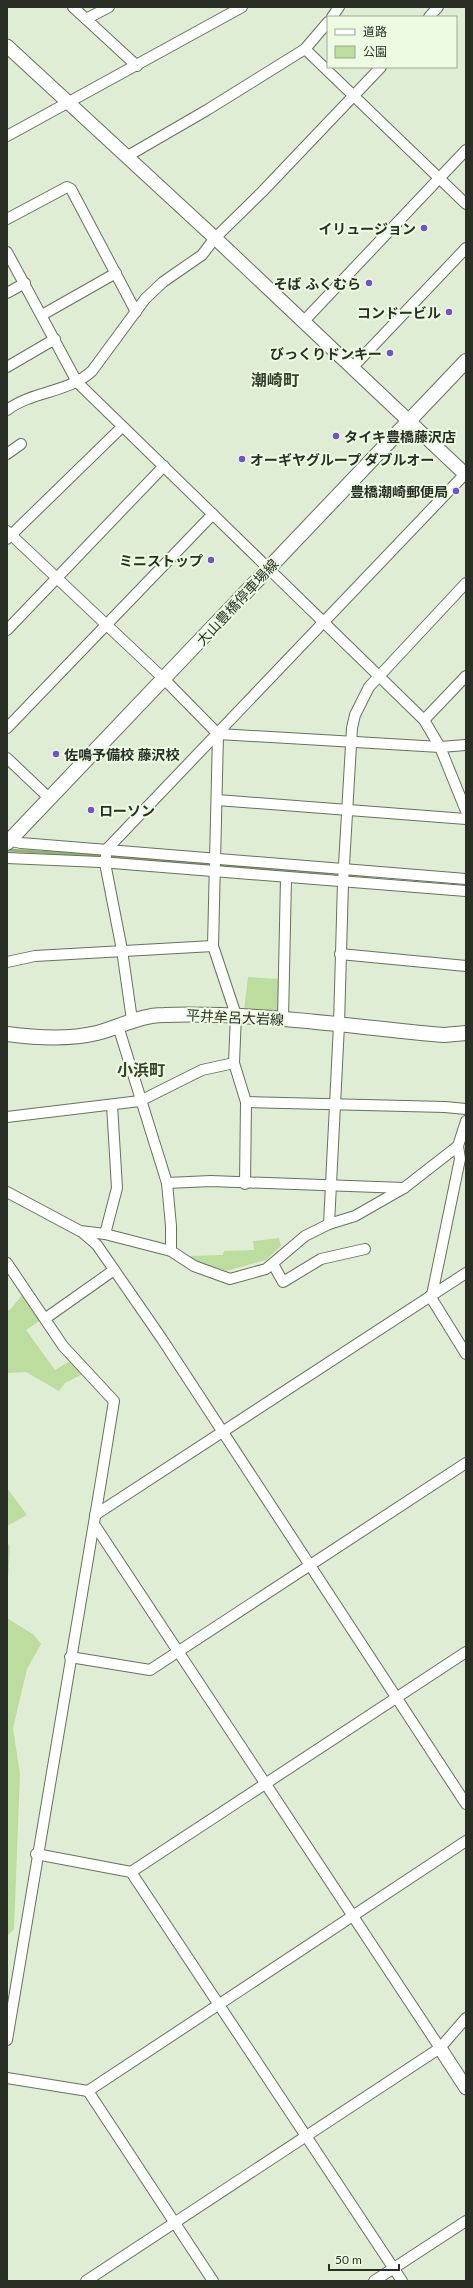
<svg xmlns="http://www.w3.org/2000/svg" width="473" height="2288" viewBox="0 0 473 2288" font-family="Lato,'Noto Sans JP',sans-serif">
<rect width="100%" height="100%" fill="#e0edd5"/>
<!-- green -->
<g fill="#bcdd9e">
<polygon points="248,977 279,979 279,1010 277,1012 244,1010"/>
<polygon points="279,1238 281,1246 266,1260 226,1271 199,1263 189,1256 223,1255 224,1251 254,1250 253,1241"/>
<polygon points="23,1294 41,1320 26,1330 55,1370 70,1361 83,1374 65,1383 59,1391 26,1372 7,1373 7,1310 10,1310"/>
<polygon points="7,1488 27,1515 7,1526"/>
<polygon points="7,1542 10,1547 7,1595"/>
<polygon points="7,1618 34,1635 41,1644 27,1669 13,1728 20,1774 14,1929 7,1936"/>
</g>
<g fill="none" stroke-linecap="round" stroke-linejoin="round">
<!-- stream -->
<g stroke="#91b370" stroke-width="3">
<polyline points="19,398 32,392"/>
<polyline points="7,850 103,856"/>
<polyline points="109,857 372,876"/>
</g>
<defs>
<g id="minor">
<polyline points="73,7 137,66"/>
<polyline points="332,17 339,7"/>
<polyline points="429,17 438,7"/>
<polyline points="86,19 109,7"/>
<polyline points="328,22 305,49 466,204"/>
<polyline points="7,136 242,7"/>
<polyline points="126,157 207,110 305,49"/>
<polyline points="7,219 67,187 71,189 136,312"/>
<polyline points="7,252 77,382 424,720 440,747 466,811"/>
<polyline points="7,293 25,283"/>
<polyline points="42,315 116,273"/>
<polyline points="303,322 466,150"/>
<polyline points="7,367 55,339"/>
<polyline points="352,368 466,248"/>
<path d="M7 410C32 391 68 393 92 371L145 299 163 282 202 255 215 238 262 192 381 67"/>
<polyline points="7,454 21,444"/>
<polyline points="7,531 164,679 218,734 440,747 466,745"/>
<polyline points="7,539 122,427"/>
<polyline points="7,630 164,466"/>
<polyline points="424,720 466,676"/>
<polyline points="7,728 213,514"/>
<polyline points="218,734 213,946 236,1015 234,1063 246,1102 245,1184"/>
<polyline points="7,758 49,798"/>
<polyline points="217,800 466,819"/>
<polyline points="7,840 21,843 466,879"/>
<polyline points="7,858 100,862 466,891"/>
<polyline points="340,954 466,966"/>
<polyline points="7,962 35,956 213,946"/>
<polyline points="283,1019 286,878"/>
<polyline points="132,1020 122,950 105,863 107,849 465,474"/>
<polyline points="118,1026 167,1183 171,1226 171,1251"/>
<polyline points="246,1102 445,1107 466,1109"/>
<polyline points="7,1117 140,1101 202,1070 234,1063"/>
<polyline points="167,1183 211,1181 404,1188 458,1146"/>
<polyline points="7,1192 80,1231 105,1234 171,1251 194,1266 230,1279 266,1269 305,1236 329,1224 339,1025 343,882 352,728 355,715 369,687 466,583"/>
<polyline points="329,1224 355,1216 404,1188"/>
<polyline points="82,1232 97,1245 162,1339 466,1804"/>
<polyline points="105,1234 117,1188 112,1105"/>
<path d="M7 1263 63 1346 114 1401C80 1614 41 1826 7 2040"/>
<polyline points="273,1264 283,1282 321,1259 365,1249"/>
<polyline points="432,1295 460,1159 458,1146 466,1121"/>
<polyline points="430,1296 466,1354"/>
<polyline points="46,1318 114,1270"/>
<polyline points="95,1515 466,1273"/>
<polyline points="94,1524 440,2048"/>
<polyline points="70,1657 150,1670 466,1463"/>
<polyline points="36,1854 131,1872 402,2281"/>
<polyline points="131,1872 466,1652"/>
<polyline points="7,2078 88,2091 466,1841"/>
<polyline points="88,2091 213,2281"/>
<polyline points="86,2281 440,2048 466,2018"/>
<polyline points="374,2281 466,2221"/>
</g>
<g id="tertiary">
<polyline points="7,46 215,238 466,475"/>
<polyline points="440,2048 466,2088"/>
</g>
<g id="secondary">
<polyline points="7,843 466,361"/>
<path d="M7 1034C37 1038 68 1040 97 1033 120 1027 140 1015 164 1015 258 1012 351 1027 444 1035L466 1033"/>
</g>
</defs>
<!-- minor casing -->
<use href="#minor" stroke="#67725c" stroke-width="12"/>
<!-- tertiary casing -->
<use href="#tertiary" stroke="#67725c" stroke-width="15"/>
<!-- secondary casing -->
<use href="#secondary" stroke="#67725c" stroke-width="16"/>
<!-- minor -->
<use href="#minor" stroke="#fff" stroke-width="10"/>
<!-- tertiary -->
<use href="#tertiary" stroke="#fff" stroke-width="13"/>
<!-- secondary -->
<use href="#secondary" stroke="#fff" stroke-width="14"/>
</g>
<!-- markers -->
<g fill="#7351cb" stroke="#edfbe2" stroke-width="1.5">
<circle cx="424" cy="228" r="4"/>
<circle cx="369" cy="283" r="4"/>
<circle cx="449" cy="312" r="4"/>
<circle cx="390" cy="353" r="4"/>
<circle cx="336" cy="436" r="4"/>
<circle cx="242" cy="459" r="4"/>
<circle cx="456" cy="491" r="4"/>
<circle cx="211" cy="560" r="4"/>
<circle cx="56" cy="754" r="4"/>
<circle cx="91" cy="810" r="4"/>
</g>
<g text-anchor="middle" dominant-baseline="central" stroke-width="4" stroke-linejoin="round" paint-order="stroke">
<!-- poi labels -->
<g font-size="14" font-weight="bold" fill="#2a2f26" stroke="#edfbe2" text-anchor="end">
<text x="416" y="228">イリュージョン</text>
<text x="361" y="283">そば ふくむら</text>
<text x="441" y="312">コンドービル</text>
<text x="382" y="353">びっくりドンキー</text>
<text x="344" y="436" text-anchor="start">タイキ豊橋藤沢店</text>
<text x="250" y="459" text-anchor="start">オーギヤグループ ダブルオー</text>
<text x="448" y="491">豊橋潮崎郵便局</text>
<text x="203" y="560">ミニストップ</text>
<text x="64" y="754" text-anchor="start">佐鳴予備校 藤沢校</text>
<text x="99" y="810" text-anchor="start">ローソン</text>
</g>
<!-- street labels -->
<g font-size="14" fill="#2a2f26" stroke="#edfbe2">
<text transform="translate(237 602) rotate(-47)">大山豊橋停車場線</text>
<text transform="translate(235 1017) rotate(3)">平井牟呂大岩線</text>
</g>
<!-- quarter labels -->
<g font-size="16" font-weight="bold" fill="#36412d" stroke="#edfbe2">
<text x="275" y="379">潮崎町</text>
<text x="141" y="1069">小浜町</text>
</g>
</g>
<!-- border -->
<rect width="473" height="2288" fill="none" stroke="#2a2f26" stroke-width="16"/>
<!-- legend -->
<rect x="327" y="16" width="130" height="52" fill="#edfbe2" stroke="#9fa997"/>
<rect x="335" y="29" width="20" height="6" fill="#ffffff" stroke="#9fa997"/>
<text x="363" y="36" font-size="12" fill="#2a2f26">道路</text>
<rect x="335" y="46" width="20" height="12" fill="#bcdd9e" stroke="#9fa997"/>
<text x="363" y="56" font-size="12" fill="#2a2f26">公園</text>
<!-- scale -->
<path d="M329 2264v6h70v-6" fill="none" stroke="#2a2f26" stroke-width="2"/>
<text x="335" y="2264" font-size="12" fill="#2a2f26" stroke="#edfbe2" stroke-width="3" paint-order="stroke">50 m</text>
</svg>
